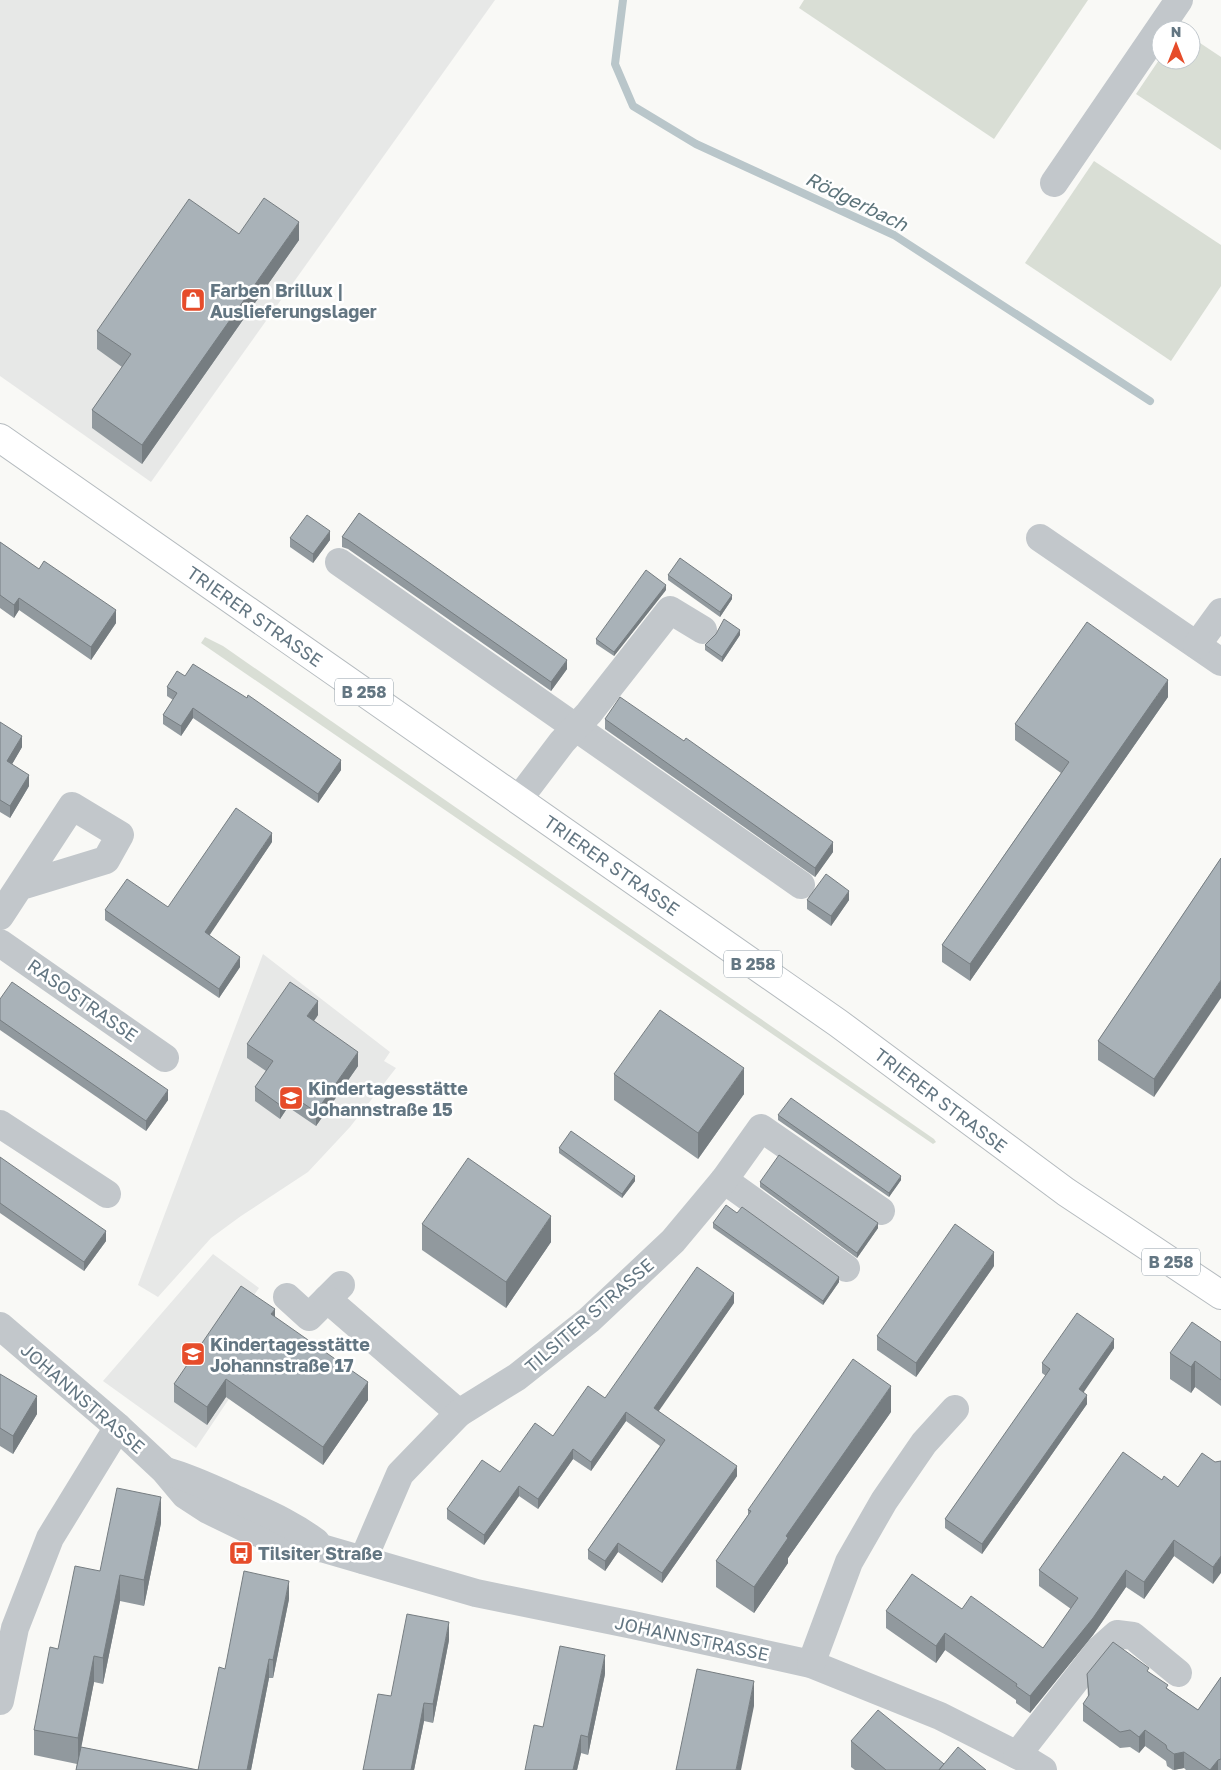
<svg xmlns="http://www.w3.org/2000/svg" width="1221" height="1770" viewBox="0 0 1221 1770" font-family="'Golos Text',sans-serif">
<rect width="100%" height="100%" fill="#f9f9f6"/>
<!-- built -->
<g fill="#e7e8e7">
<polygon points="0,0 495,0 151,482 0,376"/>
<polygon points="263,954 390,1052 384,1061 396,1068 350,1127 308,1172 241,1216 211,1238 158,1297 138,1285"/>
<polygon points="213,1254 259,1288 247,1305 278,1326 196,1448 103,1381"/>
</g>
<!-- green -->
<g fill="#d9ded5">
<polygon points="804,0 1088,0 994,139 799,8"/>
<polygon points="1191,37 1221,57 1221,150 1136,94 1161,57 1161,60 1191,60"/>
<polygon points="1094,161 1221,245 1221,286 1171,361 1025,263"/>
<polygon points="205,637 223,646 934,1139 936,1142 933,1144 201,643"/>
</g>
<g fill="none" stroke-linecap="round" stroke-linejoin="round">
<!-- stream -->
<polyline stroke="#b9c6ca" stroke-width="8" points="623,0 615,64 633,106 696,144 894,235 1150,401"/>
<defs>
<polyline id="major" points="0,438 838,1023 1066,1192 1221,1295"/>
</defs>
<!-- major casing -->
<use href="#major" stroke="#b5bbbf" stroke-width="30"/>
<!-- minor -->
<g stroke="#c2c7cb" stroke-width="28">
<polyline points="1054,183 1179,0"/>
<polyline points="1040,538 1221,662"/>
<polyline points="339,562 801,885"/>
<polyline points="1197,645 1221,612"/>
<polyline points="518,800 562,742 589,713 670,610 703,630"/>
<polyline points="0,916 72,806 120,835 106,860 21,886"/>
<polyline points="0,943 165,1058"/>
<polyline points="0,1124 107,1194"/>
<polyline points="724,1180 846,1268"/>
<polyline points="287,1297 309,1317 341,1285"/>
<polyline points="327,1299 459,1413"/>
<polyline points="0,1326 118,1427 164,1470 185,1495 208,1510 249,1530 291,1544 325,1549 476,1593 633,1625 811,1664 940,1716 1025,1759 1043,1770"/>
<path d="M166 1471C191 1478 214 1489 238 1500 266 1513 291 1523 316 1542"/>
<polyline points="363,1560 400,1474 459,1413 517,1377 589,1320 673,1241 724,1180 761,1128 881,1211"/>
<polyline points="811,1664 849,1562 884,1501 924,1443 955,1409"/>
<polyline points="0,1701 15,1628 50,1538 118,1427"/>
<polyline points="1017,1755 1100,1649 1117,1634 1133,1636 1178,1673"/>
</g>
<!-- major -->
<use href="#major" stroke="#fff" stroke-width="28"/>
</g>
<!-- wall -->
<g fill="#91999e">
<polygon points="239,234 299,240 142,464 92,428 92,410 122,367 97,349 97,331"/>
<polygon points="359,513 567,669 551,691 348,549 342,547 342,537"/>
<polygon points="290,538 330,540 313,563 290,547"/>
<polygon points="0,542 116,623 91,660 19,610 14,618 0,608"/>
<polygon points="668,575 732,599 720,617 668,580"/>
<polygon points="666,590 614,656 596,644 596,639"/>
<polygon points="740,635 722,662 705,650 705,645"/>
<polygon points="167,687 341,770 318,803 193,718 181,736 163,724 163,715 173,700 167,696"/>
<polygon points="1168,697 970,981 942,962 942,945 1061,773 1015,740 1015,724"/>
<polygon points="605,719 833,852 815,877 605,729"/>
<polygon points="0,722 22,747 12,764 29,786 10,818 0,812"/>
<polygon points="272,842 209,935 240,967 219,998 105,920 105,910 168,907"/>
<polygon points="1221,858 1154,1097 1098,1060 1098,1041"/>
<polygon points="807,900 849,900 831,926 807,909"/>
<polygon points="0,999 168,1100 146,1131 0,1030"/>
<polygon points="318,1015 314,1021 358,1066 316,1126 288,1107 280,1119 255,1101 255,1087 266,1071 247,1058 247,1044"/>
<polygon points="614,1074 744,1094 698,1159 614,1100"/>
<polygon points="778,1115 901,1180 889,1197 778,1120"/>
<polygon points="559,1148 635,1181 622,1198 559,1153"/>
<polygon points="0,1157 106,1241 84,1271 0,1213"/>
<polygon points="760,1182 878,1228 857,1258 760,1187"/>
<polygon points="713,1223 839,1282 823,1305 713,1228"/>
<polygon points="422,1224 551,1242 506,1308 422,1250"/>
<polygon points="994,1266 916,1377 877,1350 877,1336"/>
<polygon points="734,1303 658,1411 737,1476 662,1583 618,1552 605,1571 588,1559 588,1550 660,1446 626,1421 591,1471 573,1459 538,1509 519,1496 484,1545 447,1519 447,1509 553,1436"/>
<polygon points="275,1317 368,1400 323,1465 226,1397 207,1425 174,1402 174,1384"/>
<polygon points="1221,1342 1221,1406 1195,1387 1191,1393 1170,1379 1170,1353"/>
<polygon points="1114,1348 1083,1392 1087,1404 982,1554 945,1528 945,1519 1046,1376 1042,1373 1042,1363"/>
<polygon points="0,1374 37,1414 13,1454 0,1446"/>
<polygon points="891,1412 788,1558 788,1563 754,1613 716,1587 716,1561 748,1515 748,1510"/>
<polygon points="1215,1462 1213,1584 1174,1556 1144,1599 1126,1587 1093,1635 1030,1713 1016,1703 1016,1700 945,1650 936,1663 886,1628 886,1611 962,1609 1043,1648 1071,1609 1039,1586 1039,1570 1162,1480 1178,1487"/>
<polygon points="161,1523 144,1606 120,1601 103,1684 94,1682 81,1747 198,1770 225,1669 289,1599 273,1678 269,1678 251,1770 76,1770 77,1764 34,1755 34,1730 100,1571"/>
<polygon points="449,1640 433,1723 424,1721 414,1770 363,1770 391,1696"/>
<polygon points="1149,1672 1168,1689 1198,1710 1221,1677 1221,1770 1186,1770 1184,1768 1173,1770 1167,1766 1166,1761 1145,1746 1139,1753 1130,1747 1120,1748 1083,1721 1083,1704 1088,1698 1087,1674"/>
<polygon points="605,1674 588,1755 581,1753 577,1770 525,1770"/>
<polygon points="851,1741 944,1764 986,1770 855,1770 851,1767"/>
</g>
<!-- shaded-wall -->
<g fill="#767d81">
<polygon points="299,222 299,240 142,464 142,445"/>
<polygon points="330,531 330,540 313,563 313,554"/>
<polygon points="666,585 666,590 614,656 614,652"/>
<polygon points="732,595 732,599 720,617 720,612"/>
<polygon points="19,598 19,610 14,618 14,605"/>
<polygon points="116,610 116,623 91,660 91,647"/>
<polygon points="740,630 740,635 722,662 722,657"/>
<polygon points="567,660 567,669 551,691 551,682"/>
<polygon points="1168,680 1168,697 970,981 970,964"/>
<polygon points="193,708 193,718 181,736 181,726"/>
<polygon points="22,736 22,747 7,773 7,761"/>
<polygon points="341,760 341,770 318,803 318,794"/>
<polygon points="29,775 29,786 10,818 10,806"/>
<polygon points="272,833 272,842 205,942 205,932"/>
<polygon points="833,842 833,852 815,877 815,868"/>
<polygon points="849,891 849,900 831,926 831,916"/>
<polygon points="240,957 240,967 219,998 219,989"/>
<polygon points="1221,980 1221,998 1154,1097 1154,1079"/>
<polygon points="318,1001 318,1015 307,1030 307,1016"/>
<polygon points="358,1052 358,1066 316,1126 316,1112"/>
<polygon points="744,1068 744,1094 698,1159 698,1133"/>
<polygon points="168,1090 168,1100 146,1131 146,1121"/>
<polygon points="288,1093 288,1107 280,1119 280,1105"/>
<polygon points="635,1176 635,1181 622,1198 622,1194"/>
<polygon points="901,1176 901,1180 889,1197 889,1193"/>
<polygon points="551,1216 551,1242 506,1308 506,1282"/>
<polygon points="878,1223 878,1228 857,1258 857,1253"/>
<polygon points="106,1231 106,1241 84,1271 84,1262"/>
<polygon points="994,1252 994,1266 916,1377 916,1363"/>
<polygon points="839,1277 839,1282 823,1305 823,1301"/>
<polygon points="734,1293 734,1303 654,1418 654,1408"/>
<polygon points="275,1309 275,1327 271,1314"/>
<polygon points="1114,1339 1114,1348 1079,1399 1079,1389"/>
<polygon points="1195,1361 1195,1387 1191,1393 1191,1367"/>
<polygon points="226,1379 226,1397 207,1425 207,1407"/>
<polygon points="368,1382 368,1400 323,1465 323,1447"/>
<polygon points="891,1386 891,1412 788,1558 788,1563 754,1613 754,1587 786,1536"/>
<polygon points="1087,1395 1087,1404 982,1554 982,1544"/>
<polygon points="37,1396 37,1414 13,1454 13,1436"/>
<polygon points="626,1412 626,1421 591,1471 591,1462"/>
<polygon points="573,1449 573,1459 538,1509 538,1499"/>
<polygon points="737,1466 737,1476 662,1583 662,1573"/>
<polygon points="519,1486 519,1496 484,1545 484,1535"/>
<polygon points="161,1497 161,1523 144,1606 144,1580"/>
<polygon points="1174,1540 1174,1556 1144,1599 1144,1582"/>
<polygon points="618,1543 618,1552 605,1571 605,1561"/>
<polygon points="1221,1556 1221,1573 1213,1584 1213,1567"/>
<polygon points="1126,1570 1126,1587 1093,1635 1030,1713 1030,1696"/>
<polygon points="120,1575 120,1601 103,1684 103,1658"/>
<polygon points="289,1581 289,1599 273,1678 273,1660"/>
<polygon points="449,1622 449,1640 433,1723 433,1704"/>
<polygon points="945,1633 945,1650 936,1663 936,1646"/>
<polygon points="605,1655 605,1674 588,1755 588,1737"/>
<polygon points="94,1656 94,1682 78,1764 78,1738"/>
<polygon points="269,1659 269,1678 251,1770 247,1770"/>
<polygon points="754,1681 754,1706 741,1770 736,1770"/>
<polygon points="424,1703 424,1721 414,1770 411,1770"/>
<polygon points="1145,1730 1145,1746 1139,1753 1139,1737"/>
<polygon points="581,1735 581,1753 577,1770 573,1770"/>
<polygon points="1184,1752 1184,1768 1174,1770 1174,1754"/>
<polygon points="1218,1760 1218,1770 1210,1770"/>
</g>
<!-- building -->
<g fill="#a9b2b8" stroke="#767d81">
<polygon points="264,198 299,222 142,445 92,410 131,354 97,331 189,199 239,234"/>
<polygon points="359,513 567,660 551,682 348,540 342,537"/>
<polygon points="307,515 330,531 313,554 290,538"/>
<polygon points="0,542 39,569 44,561 116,610 91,647 19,598 14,605 0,595"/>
<polygon points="680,558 732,595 720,612 668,575"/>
<polygon points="646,570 666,585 614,652 596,639"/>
<polygon points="724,619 740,630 722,657 705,645 716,634"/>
<polygon points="1087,622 1168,680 970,964 942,945 1069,762 1015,724"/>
<polygon points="193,664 247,698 248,695 341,760 318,794 193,708 181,726 163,715 177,693 167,687 177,671 185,676"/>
<polygon points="620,697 684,741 686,738 833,842 815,868 605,719"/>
<polygon points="0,722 22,736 7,761 29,775 10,806 0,800"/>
<polygon points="236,808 272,833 205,932 240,957 219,989 105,910 127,879 168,907"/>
<polygon points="1221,858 1221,980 1154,1079 1098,1041"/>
<polygon points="826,874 849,891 831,916 807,900"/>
<polygon points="12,982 168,1090 146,1121 0,1020 0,999"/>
<polygon points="290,982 318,1001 307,1016 358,1052 316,1112 288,1093 280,1105 255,1087 273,1061 247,1044"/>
<polygon points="660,1010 744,1068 698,1133 614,1074"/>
<polygon points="791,1098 901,1176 889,1193 778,1115"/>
<polygon points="571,1131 635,1176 622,1194 559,1148"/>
<polygon points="779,1155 878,1223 857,1253 760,1182"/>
<polygon points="0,1157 106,1231 84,1262 0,1203"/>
<polygon points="468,1158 551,1216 506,1282 422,1224"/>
<polygon points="726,1205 737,1213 742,1207 839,1277 823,1301 713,1223"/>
<polygon points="955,1224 994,1252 916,1363 877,1336"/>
<polygon points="697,1267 734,1293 654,1408 737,1466 662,1573 618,1543 605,1561 588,1550 665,1440 626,1412 591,1462 573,1449 538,1499 519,1486 484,1535 447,1509 482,1460 500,1472 535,1423 553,1436 588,1386 605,1398"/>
<polygon points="241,1286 275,1309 271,1314 368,1382 323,1447 226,1379 207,1407 174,1384"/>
<polygon points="1077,1313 1114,1339 1079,1389 1087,1395 982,1544 945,1519 1050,1369 1042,1363"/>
<polygon points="1192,1322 1221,1342 1221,1380 1195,1361 1191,1367 1170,1353"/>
<polygon points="853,1359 891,1386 786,1536 788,1538 754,1587 716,1561 751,1511 748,1510"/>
<polygon points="0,1374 37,1396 13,1436 0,1428"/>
<polygon points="1123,1452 1162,1480 1164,1476 1178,1487 1202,1453 1215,1462 1221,1461 1221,1556 1213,1567 1174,1540 1144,1582 1126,1570 1093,1618 1030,1696 1016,1686 1017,1684 945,1633 936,1646 886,1611 912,1574 962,1609 971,1596 1043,1648 1078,1598 1039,1570"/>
<polygon points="117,1488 161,1497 144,1580 120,1575 103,1658 94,1656 78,1738 34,1730 50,1647 58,1649 75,1566 100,1571"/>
<polygon points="244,1571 289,1581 273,1660 269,1659 247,1770 76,1770 81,1747 198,1770 219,1667 225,1669"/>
<polygon points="407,1614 449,1622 433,1704 424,1703 411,1770 363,1770 378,1694 391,1696"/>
<polygon points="1113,1642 1149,1668 1147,1671 1168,1685 1166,1688 1198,1710 1221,1677 1221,1759 1218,1760 1210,1770 1184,1752 1174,1754 1167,1749 1166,1745 1145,1730 1139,1737 1130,1730 1120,1732 1083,1704 1089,1695 1087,1674"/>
<polygon points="560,1646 605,1655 588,1737 581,1735 573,1770 525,1770 534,1725 543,1727"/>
<polygon points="697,1669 754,1681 736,1770 676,1770"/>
<polygon points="878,1710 944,1764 939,1770 886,1770 851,1741"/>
<polygon points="958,1747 986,1770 939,1770"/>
</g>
<!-- icons -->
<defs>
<symbol id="shop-square" viewBox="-11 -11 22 22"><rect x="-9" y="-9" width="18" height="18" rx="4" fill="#e64c2a" stroke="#fff"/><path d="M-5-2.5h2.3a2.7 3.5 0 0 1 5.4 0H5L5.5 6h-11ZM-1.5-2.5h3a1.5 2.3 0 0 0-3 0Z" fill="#fff"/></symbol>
<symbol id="school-square" viewBox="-11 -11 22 22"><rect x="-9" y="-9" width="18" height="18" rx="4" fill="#e64c2a" stroke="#fff"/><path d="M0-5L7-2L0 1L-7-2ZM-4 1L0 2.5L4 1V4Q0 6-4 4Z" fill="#fff"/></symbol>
<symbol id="bus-square" viewBox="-11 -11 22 22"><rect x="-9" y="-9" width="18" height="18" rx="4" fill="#e64c2a" stroke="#fff"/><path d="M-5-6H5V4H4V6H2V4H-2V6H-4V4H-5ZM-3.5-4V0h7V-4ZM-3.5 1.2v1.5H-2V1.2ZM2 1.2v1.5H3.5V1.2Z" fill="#fff"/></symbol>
</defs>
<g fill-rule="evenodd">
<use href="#shop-square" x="179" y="286" width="28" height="28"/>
<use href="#school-square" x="277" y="1084" width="28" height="28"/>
<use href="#school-square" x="179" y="1340" width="28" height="28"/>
<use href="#bus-square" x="227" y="1539" width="28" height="28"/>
</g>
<g text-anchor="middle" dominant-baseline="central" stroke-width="5" stroke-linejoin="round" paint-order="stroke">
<!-- shield labels -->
<g fill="#fff" stroke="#929fa8" stroke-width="1">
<rect x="335" y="678.5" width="58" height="27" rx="4"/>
<rect x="724" y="950.5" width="58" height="27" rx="4"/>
<rect x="1142" y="1248.5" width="58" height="27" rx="4"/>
</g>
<g font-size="16" font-weight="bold" fill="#637682">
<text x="364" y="692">B 258</text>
<text x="753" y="964">B 258</text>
<text x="1171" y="1262">B 258</text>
</g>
<!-- poi labels -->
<g font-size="18" font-weight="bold" fill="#637682" stroke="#fff" text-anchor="start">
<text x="210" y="290">Farben Brillux |<tspan x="210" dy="21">Auslieferungslager</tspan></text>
<text x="308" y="1088">Kindertagesstätte<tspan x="308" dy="21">Johannstraße 15</tspan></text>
<text x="210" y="1344">Kindertagesstätte<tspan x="210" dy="21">Johannstraße 17</tspan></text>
<text x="258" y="1553">Tilsiter Straße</text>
</g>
<!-- street labels -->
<g font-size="18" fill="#637682" stroke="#fff">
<text transform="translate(255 616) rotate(35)">TRIERER STRASSE</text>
<text transform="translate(612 865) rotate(35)">TRIERER STRASSE</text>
<text transform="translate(83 1000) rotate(35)">RASOSTRASSE</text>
<text transform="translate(941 1100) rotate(37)">TRIERER STRASSE</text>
<text transform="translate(589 1315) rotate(-41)">TILSITER STRASSE</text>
<text transform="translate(83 1398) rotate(41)">JOHANNSTRASSE</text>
<text transform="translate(692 1638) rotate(12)">JOHANNSTRASSE</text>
</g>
<!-- water labels -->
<g font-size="19" font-style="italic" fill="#5e757c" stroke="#fff">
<text transform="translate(857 201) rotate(26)">Rödgerbach</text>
</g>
</g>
<!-- north arrow -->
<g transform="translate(1176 45)"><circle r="24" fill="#ffffff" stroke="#c1c8cd"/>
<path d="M0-4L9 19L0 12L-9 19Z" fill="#e64c2a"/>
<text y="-8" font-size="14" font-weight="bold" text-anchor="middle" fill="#637682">N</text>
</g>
</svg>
